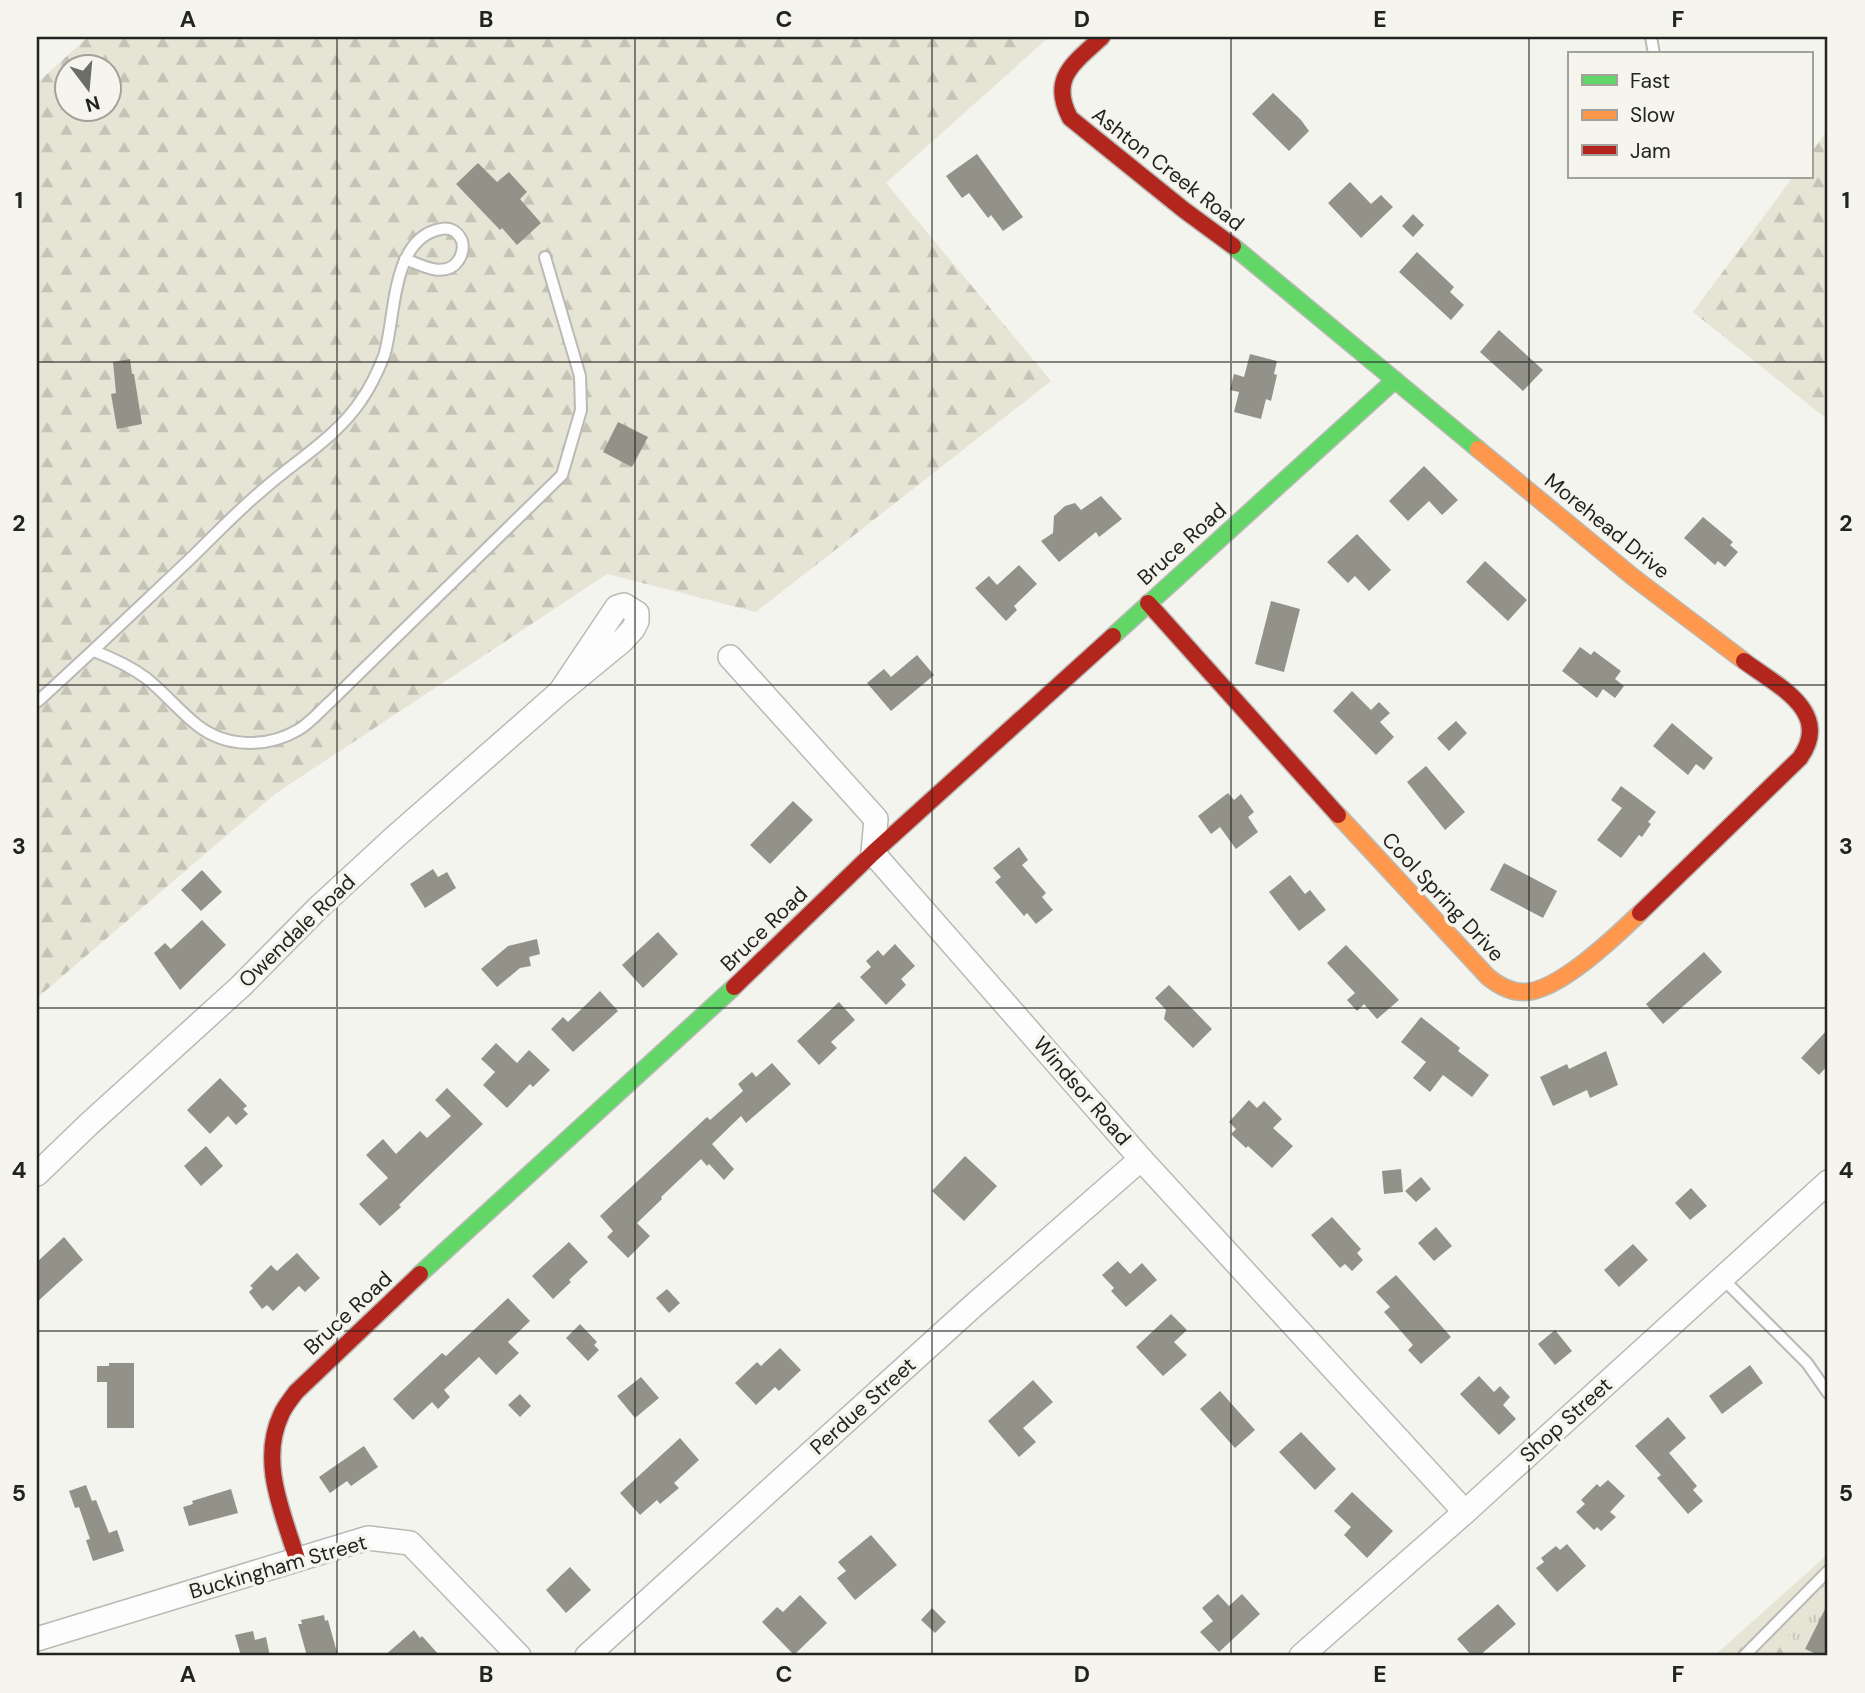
<svg xmlns="http://www.w3.org/2000/svg" width="1865" height="1693" viewBox="0 0 1865 1693" font-family="'DM Sans',sans-serif">
<defs>
<pattern id="grass-tufts" width="24" height="20" patternUnits="userSpaceOnUse" patternTransform="scale(1.75)"><rect width="24" height="20" fill="#e6e4d4"/><path d="M3 7l-1-3M5 7V3M7 7l1-3M15 17l-1-3M17 17v-4M19 17l1-3" fill="none" stroke="#c5c3b6"/></pattern>
<pattern id="forest-firs" width="22" height="20" patternUnits="userSpaceOnUse" patternTransform="scale(1.75)"><rect width="22" height="20" fill="#e6e4d4"/><path d="M5 1l3.5 6h-7zM16 11l3.5 6h-7z" fill="#c5c3b6"/></pattern>
</defs>
<rect width="100%" height="100%" fill="#f4f4ef"/>
<!-- grass -->
<polygon fill="url(#grass-tufts)" points="1816,1583 1828,1594 1828,1656 1824,1656 1768,1624"/>
<!-- forest -->
<g fill="url(#forest-firs)" fill-rule="evenodd">
<path d="M88 37H1049L886 183 1051 381 756 612 607 574 275 794 37 998V83ZM66 66H108V108H66Z"/>
<polygon points="1828,119 1828,420 1693,312 1793,177 1811,177 1811,153 1826,132"/>
<polygon points="1828,1554 1828,1594 1816,1584 1769,1624 1824,1656 1714,1656"/>
</g>
<!-- building -->
<g fill="#939289">
<polygon points="1273,93 1301,120 1309,131 1289,151 1252,114"/>
<polygon points="977,154 1023,217 1003,231 991,215 988,218 969,193 962,198 946,176"/>
<polygon points="478,163 497,182 509,172 527,192 520,199 541,223 517,245 502,228 500,230 456,184"/>
<polygon points="1350,182 1371,204 1381,195 1393,207 1361,238 1328,203"/>
<polygon points="1413,214 1424,225 1413,237 1402,226"/>
<polygon points="1417,252 1454,287 1450,292 1464,305 1451,320 1399,272"/>
<polygon points="1499,330 1543,370 1523,391 1480,352"/>
<polygon points="1250,354 1277,361 1274,374 1277,375 1271,401 1266,399 1261,419 1234,412 1239,392 1230,390 1234,374 1244,377"/>
<polygon points="130,359 132,374 134,374 142,424 117,429 111,394 116,393 113,362"/>
<polygon points="618,422 648,437 632,467 603,452"/>
<polygon points="1424,466 1458,500 1442,515 1429,501 1408,521 1389,501"/>
<polygon points="1101,496 1122,519 1099,537 1096,532 1059,562 1041,541 1053,533 1054,516 1065,506 1075,503 1081,510"/>
<polygon points="1703,517 1733,542 1730,545 1738,552 1725,567 1718,561 1715,565 1684,538"/>
<polygon points="1357,534 1391,570 1369,591 1355,576 1348,583 1327,562"/>
<polygon points="1485,561 1527,600 1508,621 1466,582"/>
<polygon points="1019,565 1037,584 1014,606 1017,610 1006,621 975,588 989,576 997,585"/>
<polygon points="1271,601 1300,609 1284,672 1255,664"/>
<polygon points="1580,647 1591,655 1594,651 1621,671 1615,679 1624,686 1615,698 1603,689 1597,698 1562,671"/>
<polygon points="917,655 934,675 891,711 867,683 884,669 891,677"/>
<polygon points="1352,691 1371,710 1379,702 1390,713 1380,722 1394,737 1376,755 1333,711"/>
<polygon points="1456,721 1467,733 1449,751 1437,738"/>
<polygon points="1672,723 1713,758 1704,770 1696,764 1688,775 1653,746"/>
<polygon points="1426,766 1465,812 1445,830 1407,782"/>
<polygon points="1621,786 1656,812 1648,822 1651,824 1642,837 1639,835 1621,858 1597,840 1622,808 1611,800"/>
<polygon points="1228,793 1234,800 1241,794 1254,812 1248,817 1258,832 1236,849 1220,827 1211,834 1198,816"/>
<polygon points="793,801 813,820 770,864 750,845"/>
<polygon points="1019,847 1028,860 1022,865 1046,893 1042,897 1053,910 1036,924 1027,913 1024,916 995,882 1001,877 993,868"/>
<polygon points="1504,863 1557,891 1543,918 1490,890"/>
<polygon points="433,869 438,877 447,872 456,888 425,908 410,884"/>
<polygon points="202,870 222,892 201,911 181,890"/>
<polygon points="1290,875 1305,894 1310,890 1326,910 1299,931 1269,892"/>
<polygon points="202,920 226,945 180,990 154,953 165,943 171,949"/>
<polygon points="658,932 678,954 643,988 622,965"/>
<polygon points="537,939 540,954 529,957 531,966 520,968 497,987 481,969 508,946"/>
<polygon points="895,944 915,966 901,979 906,985 886,1005 860,977 871,967 866,961 878,950 883,956"/>
<polygon points="1346,945 1399,1000 1377,1019 1364,1004 1357,1011 1347,1000 1355,993 1327,963"/>
<polygon points="1704,952 1722,972 1663,1024 1646,1004"/>
<polygon points="1169,985 1212,1029 1193,1048 1164,1019 1166,1010 1155,998"/>
<polygon points="600,991 618,1011 573,1052 551,1029 563,1017 568,1022"/>
<polygon points="839,1002 855,1020 831,1042 837,1048 819,1065 797,1041"/>
<polygon points="1421,1017 1460,1048 1458,1051 1489,1075 1472,1097 1443,1075 1430,1092 1413,1078 1426,1062 1401,1042"/>
<polygon points="1828,1029 1828,1065 1819,1075 1801,1058"/>
<polygon points="496,1043 517,1063 529,1050 550,1070 533,1087 530,1084 507,1108 483,1085 495,1072 481,1059"/>
<polygon points="1606,1051 1618,1085 1590,1098 1587,1090 1553,1106 1540,1077 1567,1064 1569,1069"/>
<polygon points="772,1063 791,1084 746,1123 741,1116 712,1144 734,1169 724,1180 709,1164 707,1166 701,1159 661,1197 662,1199 637,1223 650,1236 628,1258 607,1237 613,1231 600,1216 707,1117 710,1120 743,1091 738,1084 752,1072 756,1077"/>
<polygon points="220,1078 247,1106 243,1109 248,1114 236,1125 228,1116 210,1134 187,1110"/>
<polygon points="447,1088 483,1124 417,1187 399,1205 401,1207 380,1226 359,1204 388,1178 366,1155 383,1139 396,1154 420,1131 427,1138 451,1116 435,1100"/>
<polygon points="1249,1100 1257,1108 1264,1101 1282,1119 1273,1128 1293,1146 1272,1168 1248,1146 1246,1148 1231,1134 1236,1129 1229,1122"/>
<polygon points="206,1146 223,1166 201,1186 184,1166"/>
<polygon points="965,1156 997,1186 964,1221 932,1191"/>
<polygon points="1401,1169 1403,1192 1384,1194 1382,1171"/>
<polygon points="1421,1177 1431,1189 1416,1202 1405,1191"/>
<polygon points="1691,1188 1707,1206 1690,1220 1675,1203"/>
<polygon points="1332,1217 1361,1249 1357,1253 1363,1260 1352,1271 1345,1264 1340,1268 1311,1235"/>
<polygon points="1436,1227 1452,1246 1434,1261 1418,1243"/>
<polygon points="64,1237 83,1260 37,1302 37,1262"/>
<polygon points="569,1242 588,1262 569,1280 571,1282 553,1299 532,1276"/>
<polygon points="1633,1244 1648,1260 1619,1287 1604,1270"/>
<polygon points="297,1253 320,1278 305,1292 299,1286 273,1311 267,1305 262,1309 249,1292 253,1288 250,1286 271,1265 277,1271"/>
<polygon points="1118,1261 1130,1274 1142,1263 1157,1280 1126,1307 1111,1291 1114,1288 1102,1275"/>
<polygon points="1396,1275 1451,1337 1421,1364 1408,1350 1413,1345 1384,1312 1390,1307 1376,1292"/>
<polygon points="667,1289 680,1303 669,1313 656,1298"/>
<polygon points="508,1298 530,1321 508,1342 519,1353 496,1375 479,1357 444,1390 450,1397 438,1409 432,1402 413,1420 393,1399 442,1353 446,1356"/>
<polygon points="1171,1314 1187,1330 1174,1342 1187,1355 1163,1376 1136,1347"/>
<polygon points="580,1324 597,1342 594,1345 599,1350 588,1361 566,1338"/>
<polygon points="1555,1330 1572,1351 1555,1365 1538,1344"/>
<polygon points="780,1348 801,1370 779,1391 775,1387 756,1405 735,1383 757,1362 761,1366"/>
<polygon points="109,1363 134,1363 134,1428 107,1428 107,1382 97,1382 97,1366 109,1366"/>
<polygon points="1750,1365 1763,1383 1722,1414 1709,1396"/>
<polygon points="1479,1376 1494,1392 1500,1386 1510,1397 1503,1405 1516,1419 1499,1435 1460,1394"/>
<polygon points="641,1377 659,1398 635,1418 617,1396"/>
<polygon points="1033,1380 1053,1402 1023,1428 1036,1442 1019,1457 988,1421"/>
<polygon points="1220,1391 1255,1430 1235,1448 1200,1409"/>
<polygon points="520,1394 531,1406 520,1417 508,1405"/>
<polygon points="1668,1417 1686,1438 1669,1453 1697,1486 1693,1490 1703,1501 1688,1514 1657,1478 1661,1475 1635,1446"/>
<polygon points="1301,1432 1336,1469 1315,1490 1279,1452"/>
<polygon points="680,1438 699,1460 674,1483 679,1488 660,1504 657,1500 640,1515 620,1493"/>
<polygon points="364,1446 378,1467 351,1486 347,1481 330,1493 319,1477"/>
<polygon points="1608,1480 1625,1496 1610,1512 1616,1517 1601,1531 1597,1527 1594,1530 1576,1512 1585,1504 1581,1500 1597,1484 1600,1487"/>
<polygon points="86,1485 92,1501 96,1500 109,1533 117,1530 124,1551 93,1561 86,1540 90,1539 79,1507 75,1508 69,1491"/>
<polygon points="231,1489 238,1513 189,1526 183,1507 193,1504 192,1501"/>
<polygon points="1352,1492 1393,1531 1367,1558 1344,1535 1351,1527 1334,1511"/>
<polygon points="871,1535 897,1565 855,1600 837,1578 846,1571 838,1562"/>
<polygon points="1567,1544 1586,1566 1557,1592 1536,1568 1544,1562 1541,1558 1556,1546 1560,1550"/>
<polygon points="570,1567 591,1590 566,1613 546,1590"/>
<polygon points="1218,1594 1229,1606 1242,1594 1260,1614 1219,1652 1200,1632 1213,1621 1202,1608"/>
<polygon points="800,1595 827,1623 794,1655 762,1622 777,1607 783,1612"/>
<polygon points="1828,1603 1828,1656 1821,1656 1805,1649"/>
<polygon points="1498,1604 1516,1624 1479,1656 1472,1656 1457,1639"/>
<polygon points="932,1608 946,1622 935,1633 921,1620"/>
<polygon points="324,1615 325,1621 328,1620 338,1656 307,1656 298,1624 302,1624 301,1620"/>
<polygon points="414,1630 420,1638 422,1636 440,1656 384,1656"/>
<polygon points="253,1631 255,1640 266,1637 270,1656 241,1656 235,1635"/>
</g>
<g fill="none" stroke-linecap="round" stroke-linejoin="round">
<defs>
<g id="lane">
<polyline points="1651,37 1654,54"/>
<path d="M94 651C112 658 130 666 146 678 164 692 179 711 197 725 226 748 267 748 298 730 310 723 320 711 330 702L562 475 581 410 580 376 545 257"/>
<path d="M37 702C88 656 138 608 188 561 214 536 238 510 265 488 298 459 338 436 362 399 371 386 378 371 384 356 396 319 390 238 441 229 451 227 458 232 462 241 464 248 462 255 458 261 445 279 421 265 405 259"/>
<polyline points="1722,1278 1807,1363 1828,1393"/>
<polyline points="1744,1656 1828,1571"/>
</g>
<g id="street">
<polyline points="730,657 876,819 873,853 1141,1159 1465,1512"/>
<polyline points="37,1174 89,1124 241,986 318,908 395,837 560,692 622,641 633,629 637,621 637,613 624,605 617,607 560,692"/>
<polyline points="37,1639 368,1538 410,1543 519,1656"/>
<polyline points="587,1656 973,1306 1141,1159"/>
<polyline points="1301,1656 1465,1512 1828,1182"/>
</g>
<g id="fast">
<polyline points="1233,246 1478,449"/>
<polyline points="1113,636 1395,380"/>
<polyline points="420,1274 734,987"/>
</g>
<g id="slow">
<polyline points="1478,449 1633,577 1744,661"/>
<path d="M1338 815 1488 977C1498 985 1509 992 1523 992 1557 993 1616 936 1640 913"/>
</g>
<g id="jam">
<path d="M1102 37C1074 63 1049 78 1070 118L1184 210 1233 246"/>
<polyline points="1148,603 1338,815"/>
<path d="M1640 913 1800 758C1833 711 1776 685 1744 661"/>
<polyline points="734,987 873,853 1113,636"/>
<path d="M297 1559C283 1513 259 1462 281 1415 284 1407 291 1399 296 1392L420 1274"/>
</g>
</defs>
<!-- lane casing -->
<use href="#lane" stroke="#b9b9b5" stroke-width="14"/>
<!-- street casing -->
<use href="#street" stroke="#b9b9b5" stroke-width="26"/>
<!-- fast casing -->
<use href="#fast" stroke="#b9b9b5" stroke-width="19"/>
<!-- slow casing -->
<use href="#slow" stroke="#b9b9b5" stroke-width="19"/>
<!-- jam casing -->
<use href="#jam" stroke="#b9b9b5" stroke-width="19"/>
<!-- lane -->
<use href="#lane" stroke="#fdfdfd" stroke-width="10"/>
<!-- street -->
<use href="#street" stroke="#fdfdfd" stroke-width="23"/>
<!-- fast -->
<use href="#fast" stroke="#63d668" stroke-width="16"/>
<!-- slow -->
<use href="#slow" stroke="#ff974d" stroke-width="16"/>
<!-- jam -->
<use href="#jam" stroke="#b3261e" stroke-width="16"/>
</g>
<!-- grid -->
<path fill="none" stroke="#232320" stroke-width="2" stroke-opacity="0.55" d="M337 37V1656M635 37V1656M932 37V1656M1231 37V1656M1529 37V1656M37 362H1828M37 685H1828M37 1008H1828M37 1331H1828"/>
<g text-anchor="middle" dominant-baseline="central" stroke-width="7" stroke-linejoin="round" paint-order="stroke">
<!-- street labels -->
<g font-size="21" fill="#232320" stroke="#f6f5ed">
<text transform="translate(1168 169) rotate(38)">Ashton Creek Road</text>
<text transform="translate(1607 526) rotate(39)">Morehead Drive</text>
<text transform="translate(1182 544) rotate(-42)">Bruce Road</text>
<text transform="translate(1443 897) rotate(47)">Cool Spring Drive</text>
<text transform="translate(764 929) rotate(-44)">Bruce Road</text>
<text transform="translate(297 931) rotate(-44)">Owendale Road</text>
<text transform="translate(1082 1091) rotate(49)">Windsor Road</text>
<text transform="translate(348 1313) rotate(-43)">Bruce Road</text>
<text transform="translate(863 1406) rotate(-42)">Perdue Street</text>
<text transform="translate(1566 1420) rotate(-42)">Shop Street</text>
<text transform="translate(278 1567) rotate(-16)">Buckingham Street</text>
</g>
</g>
<!-- border -->
<rect width="1865" height="1693" fill="none" stroke="#f6f5ed" stroke-width="77"/>
<!-- legend -->
<rect x="1568" y="52" width="245" height="126" fill="#f6f5ed" stroke="#a2a19b" stroke-width="2"/>
<rect x="1582" y="75" width="35" height="10" fill="#63d668" stroke="#a2a19b" stroke-width="2"/>
<text x="1630" y="88" font-size="21" fill="#232320">Fast</text>
<rect x="1582" y="110" width="35" height="10" fill="#ff974d" stroke="#a2a19b" stroke-width="2"/>
<text x="1630" y="122" font-size="21" fill="#232320">Slow</text>
<rect x="1582" y="145" width="35" height="10" fill="#b3261e" stroke="#a2a19b" stroke-width="2"/>
<text x="1630" y="158" font-size="21" fill="#232320">Jam</text>
<!-- north arrow -->
<g transform="translate(88 88) rotate(164)"><circle r="33" fill="#f6f5ed" stroke="#a2a19b" stroke-width="2"/>
<path d="M0-5L12 26L0 18L-12 26Z" fill="#6c6c68"/>
<text y="-10" font-size="19" font-weight="bold" text-anchor="middle" fill="#232320">N</text>
</g>
<rect x="38" y="38" width="1788" height="1616" fill="none" stroke="#232320" stroke-width="2.5"/>
<g font-size="23" text-anchor="middle" font-weight="bold" fill="#232320">
<text x="188" y="27">A</text>
<text x="486" y="27">B</text>
<text x="784" y="27">C</text>
<text x="1082" y="27">D</text>
<text x="1380" y="27">E</text>
<text x="1678" y="27">F</text>
<text x="19" y="208">1</text>
<text x="1846" y="208">1</text>
<text x="19" y="531">2</text>
<text x="1846" y="531">2</text>
<text x="19" y="854">3</text>
<text x="1846" y="854">3</text>
<text x="19" y="1178">4</text>
<text x="1846" y="1178">4</text>
<text x="19" y="1501">5</text>
<text x="1846" y="1501">5</text>
<text x="188" y="1682">A</text>
<text x="486" y="1682">B</text>
<text x="784" y="1682">C</text>
<text x="1082" y="1682">D</text>
<text x="1380" y="1682">E</text>
<text x="1678" y="1682">F</text>
</g>
</svg>
